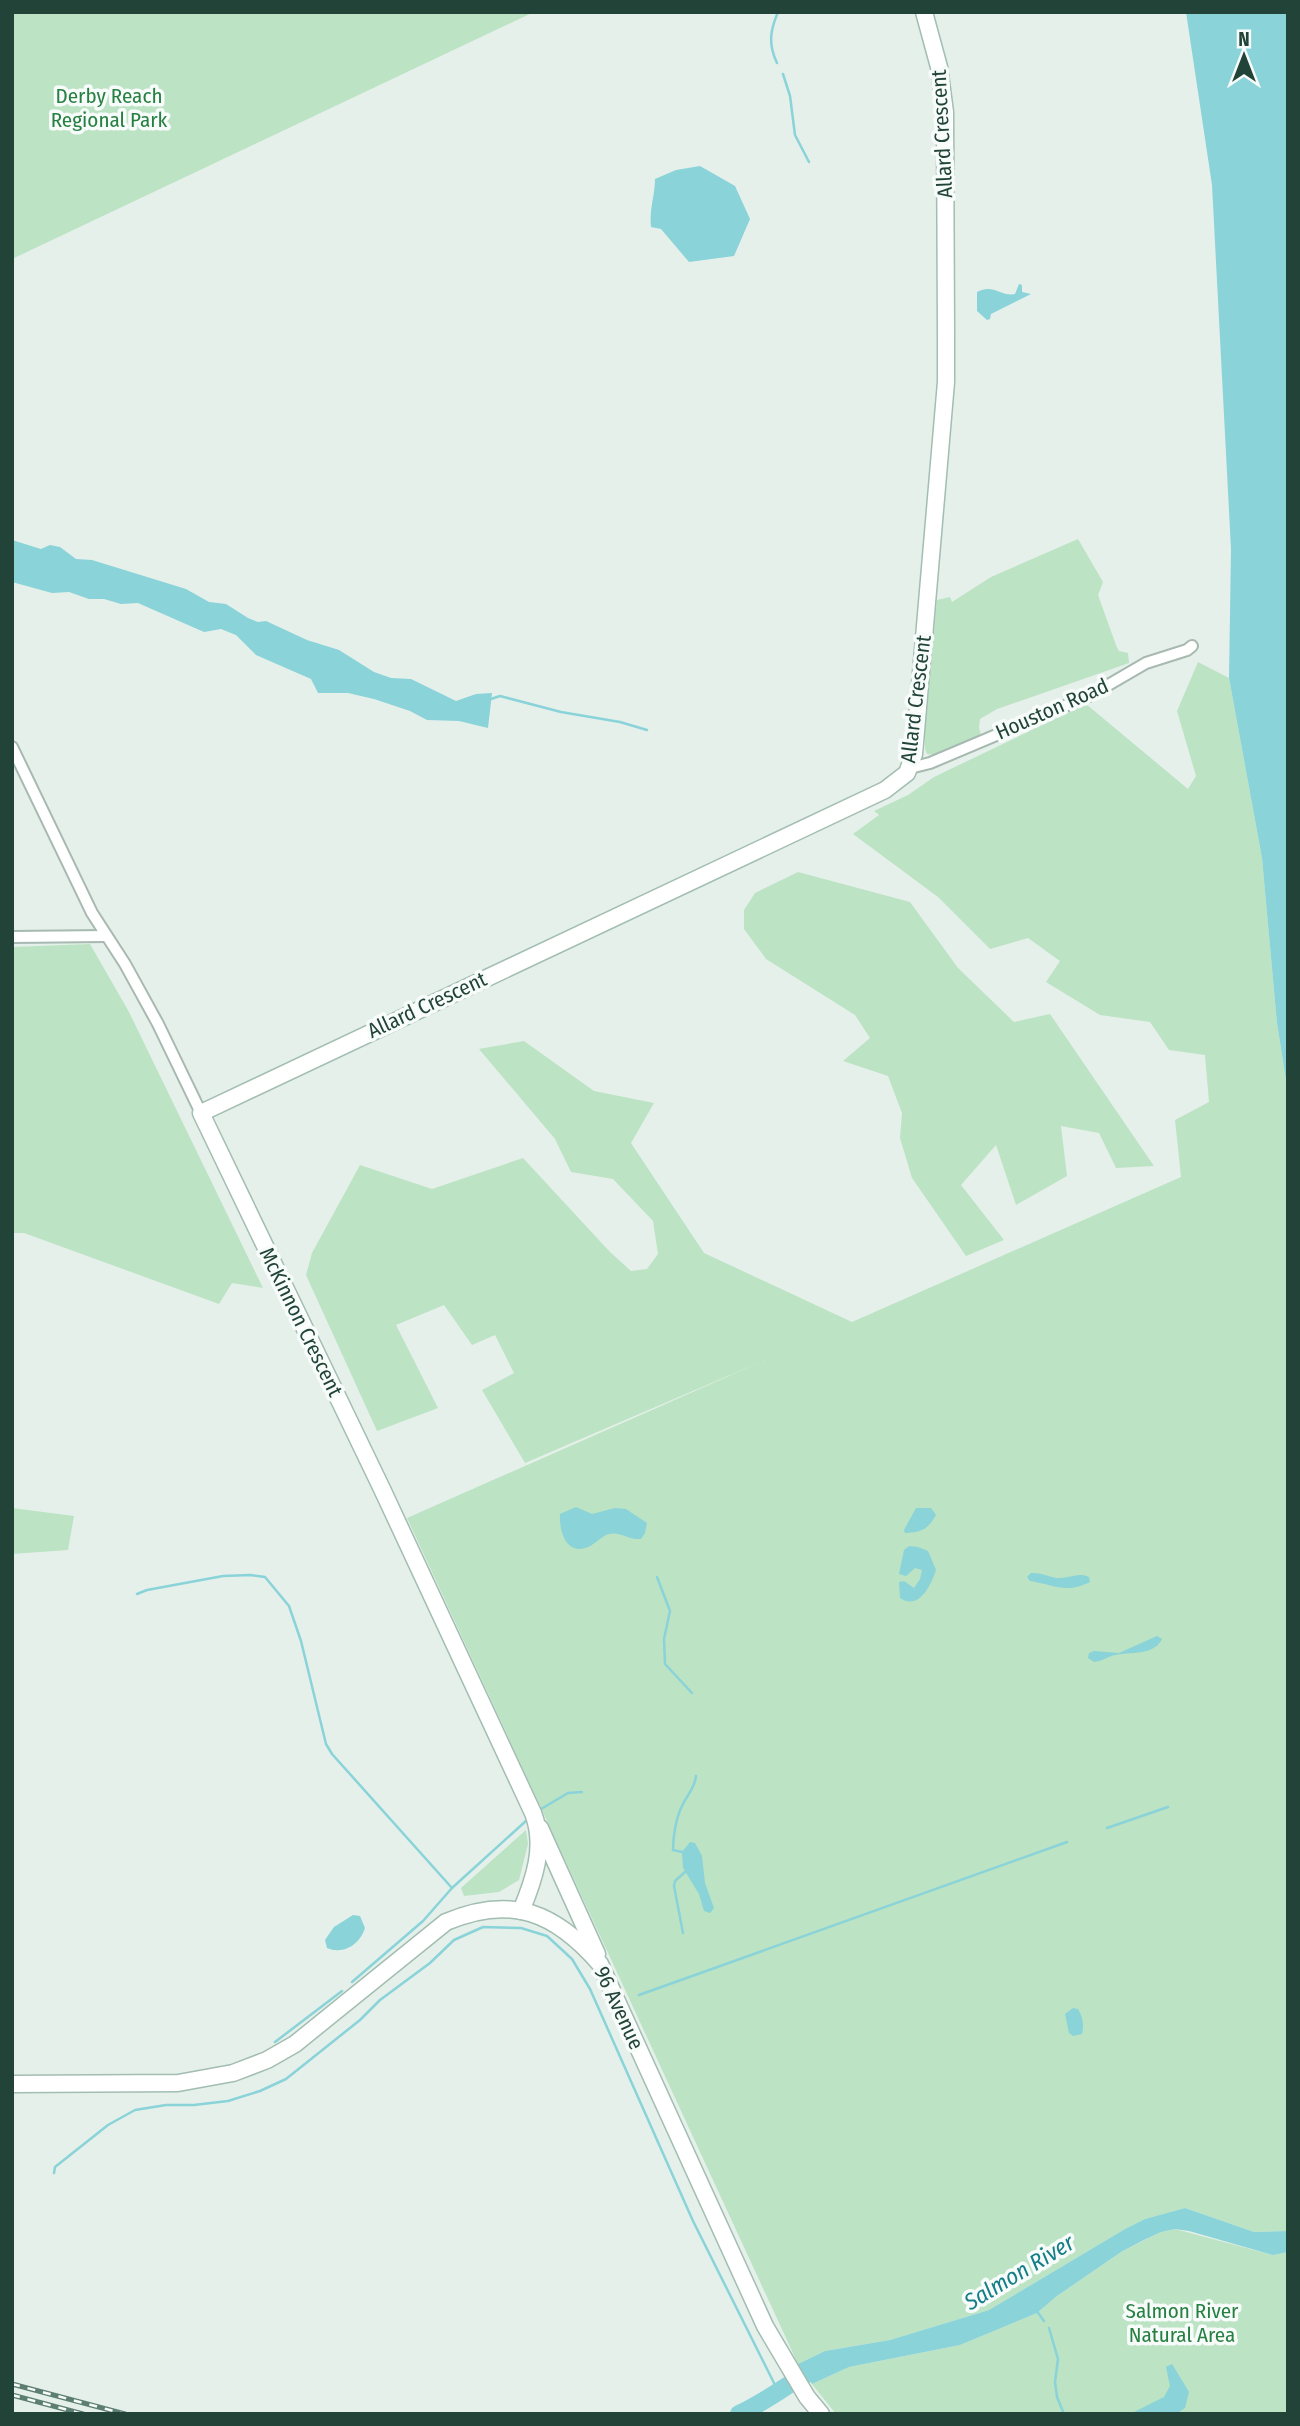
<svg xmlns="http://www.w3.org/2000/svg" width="1300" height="2426" viewBox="0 0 1300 2426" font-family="'Fira Sans Condensed',sans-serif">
<rect width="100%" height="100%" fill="#e5f0ea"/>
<!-- green -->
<g fill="#bce3c4">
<polygon points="12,12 534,12 12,259"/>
<polygon points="1078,539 1103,582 1098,595 1116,645 1119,651 1128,653 1129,663 997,709 980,719 979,728 981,735 936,755 927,754 925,749 925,730 937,600 950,597 952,602 991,577"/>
<polygon points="1198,662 1229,678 1262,858 1277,1023 1288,1093 1288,2231 1254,2232 1185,2208 1145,2219 1125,2229 989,2310 890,2340 825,2351 798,2364 407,1518 772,1357 525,1463 482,1390 514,1373 495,1335 472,1345 444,1305 396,1325 438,1408 377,1431 306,1275 312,1253 360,1165 432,1189 523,1158 610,1252 631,1271 647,1269 658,1254 653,1221 613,1179 571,1172 555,1139 479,1049 524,1041 594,1091 654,1103 631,1143 704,1253 852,1322 1181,1177 1175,1120 1209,1102 1205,1055 1169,1050 1150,1022 1100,1015 1046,982 1060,961 1028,938 990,949 938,897 853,834 879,815 874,811 908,795 934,777 1086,704 1188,789 1196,776 1177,711"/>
<polygon points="798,872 910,902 958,968 1014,1022 1050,1014 1154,1166 1116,1168 1099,1133 1061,1126 1067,1176 1016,1205 996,1145 961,1185 1004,1240 966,1256 912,1178 900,1138 902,1113 888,1076 843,1061 870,1038 855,1015 766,959 744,929 744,910 755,893"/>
<polygon points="90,944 129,1012 263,1288 232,1283 219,1304 24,1233 12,1233 12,947"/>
<polygon points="12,1508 74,1516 68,1550 12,1554"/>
<polygon points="526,1830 528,1844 519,1880 499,1892 464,1896 461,1888"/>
<polygon points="1175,2229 1273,2255 1288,2252 1288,2414 836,2414 812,2384 849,2367 960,2345 1037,2313 1057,2296 1121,2252 1161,2232"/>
</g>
<!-- water -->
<g fill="#89d3d9">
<polygon points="1186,12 1288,12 1288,1093 1277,1023 1262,858 1229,678 1231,549 1212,185"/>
<path d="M700 166 735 186 750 219 734 256 689 262 661 229 651 227C649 209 655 196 655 179L676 170Z"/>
<path d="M1019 284 1022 285V292L1031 294 991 314 990 319 987 320 977 311V292C993 283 1001 297 1015 294Z"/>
<polygon points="12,540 41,549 50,545 60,547 76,559 92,560 186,589 209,602 226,604 248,618 258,622 266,621 307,640 339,650 374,672 391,678 411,679 456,701 476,694 492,693 488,728 459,721 427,720 410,711 374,699 348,693 318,693 311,679 256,655 236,635 221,629 204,632 138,603 121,604 104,599 89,599 69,592 52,593 12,582"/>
<path d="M576 1507 592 1514 615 1508 626 1509 647 1523 645 1533 641 1539C628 1540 620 1531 609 1534 601 1536 594 1546 585 1548 565 1554 559 1529 560 1514Z"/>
<path d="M916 1508H931L936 1515C927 1530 922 1532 905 1533L904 1530Z"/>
<path d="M909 1546 918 1547 928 1551 936 1570C931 1585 919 1611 900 1598L899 1582 904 1581 914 1588 920 1579 922 1570 915 1568 906 1576 899 1574 904 1550Z"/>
<path d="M1031 1573C1041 1572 1050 1578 1060 1578 1071 1578 1079 1572 1089 1577L1090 1582C1066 1594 1055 1585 1030 1581L1027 1577Z"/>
<path d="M1157 1636 1162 1639C1153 1658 1125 1650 1109 1657 1104 1659 1101 1661 1094 1662L1088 1658 1089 1653 1094 1651 1119 1653Z"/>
<polygon points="690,1842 695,1843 702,1856 705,1883 714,1908 710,1913 704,1911 699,1894 683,1868 682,1852"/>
<path d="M353 1915 360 1916 365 1928C360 1944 344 1955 327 1948L325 1940 334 1927Z"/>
<path d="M1073 2008 1078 2009C1083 2017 1084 2026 1082 2034L1073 2036 1069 2033 1065 2014Z"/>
<polygon points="1185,2208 1254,2232 1288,2231 1288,2252 1273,2255 1189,2231 1175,2229 1161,2232 1142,2241 1121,2252 1057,2296 1037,2313 960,2345 849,2367 812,2384 798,2364 825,2351 890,2340 989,2310 1125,2229 1145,2219"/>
<polygon points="1172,2364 1189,2392 1185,2408 1176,2414 1130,2414 1164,2397 1170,2386 1166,2367"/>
</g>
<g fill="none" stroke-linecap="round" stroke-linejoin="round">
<!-- stream -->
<g stroke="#89d3d9" stroke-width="2.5">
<path d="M777 63C768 44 770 31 778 12"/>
<polyline points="783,74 790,96 795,135 809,162"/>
<polyline points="491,699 500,696 561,712 620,722 647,730"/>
<polyline points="657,1577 670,1611 664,1639 665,1664 692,1693"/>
<polyline points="137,1594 147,1590 223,1576 250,1575 265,1577 289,1606 301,1641 326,1744 332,1754 452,1888"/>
<polyline points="541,1809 568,1793 582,1792"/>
<polyline points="1107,1828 1168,1807"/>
<path d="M682 1852 673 1850C673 1836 676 1818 682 1806 687 1795 695 1788 696 1776"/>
<polyline points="683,1933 674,1886 675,1881 685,1872"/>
<polyline points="352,1982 423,1921 452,1888 527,1820"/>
<polyline points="639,1995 1067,1842"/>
<polyline points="275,2042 342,1991"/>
<polyline points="54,2173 55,2167 108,2125 135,2110 166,2105 194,2105 228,2101 260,2091 286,2079 360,2020 380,2000 430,1963 454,1940 483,1927 521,1928 547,1936 572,1959 590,1989 693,2221 778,2391"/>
<polyline points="1036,2310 1044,2321"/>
<polyline points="1049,2328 1058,2359 1055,2382 1057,2397 1064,2414"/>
</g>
<!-- river -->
<path stroke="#89d3d9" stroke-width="18" d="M739 2414C770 2400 795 2378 826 2363"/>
<defs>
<g id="street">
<polyline points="12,747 92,913 125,964 158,1024 201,1113"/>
<polyline points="910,768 930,763 1091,695 1146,663 1187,650 1192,646"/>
<polyline points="12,937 106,936"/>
</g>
<g id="secondary">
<polyline points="540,1828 597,1954"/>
<path d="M521 1911C534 1880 546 1846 533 1813L382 1489 201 1113 885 790 907 773 914 754 946 382V334L945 112 939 67 924 12"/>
<path d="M12 2084 178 2083 233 2073 267 2060 295 2044 446 1922C512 1894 556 1913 600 1964L765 2326 807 2397 821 2414"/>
</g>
</defs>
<!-- street casing -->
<use href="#street" stroke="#a7b9b1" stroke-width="14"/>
<!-- secondary casing -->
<use href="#secondary" stroke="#a2bdb1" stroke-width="19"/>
<!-- street -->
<use href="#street" stroke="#fff" stroke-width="10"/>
<!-- secondary -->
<use href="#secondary" stroke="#fff" stroke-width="16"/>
<defs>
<g id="rail">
<polyline points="12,2384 125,2414"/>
<polyline points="12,2395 83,2414"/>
</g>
</defs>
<!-- rail casing -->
<use href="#rail" stroke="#5d7f73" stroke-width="5"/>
<!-- rail -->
<use href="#rail" stroke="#f7fbf9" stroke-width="2.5" stroke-dasharray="8" stroke-linecap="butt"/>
</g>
<g text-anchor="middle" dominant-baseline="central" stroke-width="7" stroke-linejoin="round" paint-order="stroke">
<!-- park labels -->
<g font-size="21" fill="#278042" stroke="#f7fbf9">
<text x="109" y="96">Derby Reach<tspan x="109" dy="24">Regional Park</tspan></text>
<text x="1182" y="2311">Salmon River<tspan x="1182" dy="24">Natural Area</tspan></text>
</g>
<!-- street labels -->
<g font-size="21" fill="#224438" stroke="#f7fbf9">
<text transform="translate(942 134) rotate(-93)">Allard Crescent</text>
<text transform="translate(916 699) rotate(-83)">Allard Crescent</text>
<text transform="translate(1052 709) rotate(-24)">Houston Road</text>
<text transform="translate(427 1005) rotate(-25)">Allard Crescent</text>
<text transform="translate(301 1322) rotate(64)">McKinnon Crescent</text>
<text transform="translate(619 2008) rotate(65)">96 Avenue</text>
</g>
<!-- water labels -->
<g font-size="23" font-style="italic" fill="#147e88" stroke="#f7fbf9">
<text transform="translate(1019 2272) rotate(-31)">Salmon River</text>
</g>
</g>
<!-- border -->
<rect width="1300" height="2426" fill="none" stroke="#224438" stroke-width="28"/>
<!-- north arrow -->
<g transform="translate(1244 56)" stroke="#f7fbf9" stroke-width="5" paint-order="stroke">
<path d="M0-5L12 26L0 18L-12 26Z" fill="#224438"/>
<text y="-10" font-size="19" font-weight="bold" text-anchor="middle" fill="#224438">N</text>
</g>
</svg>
